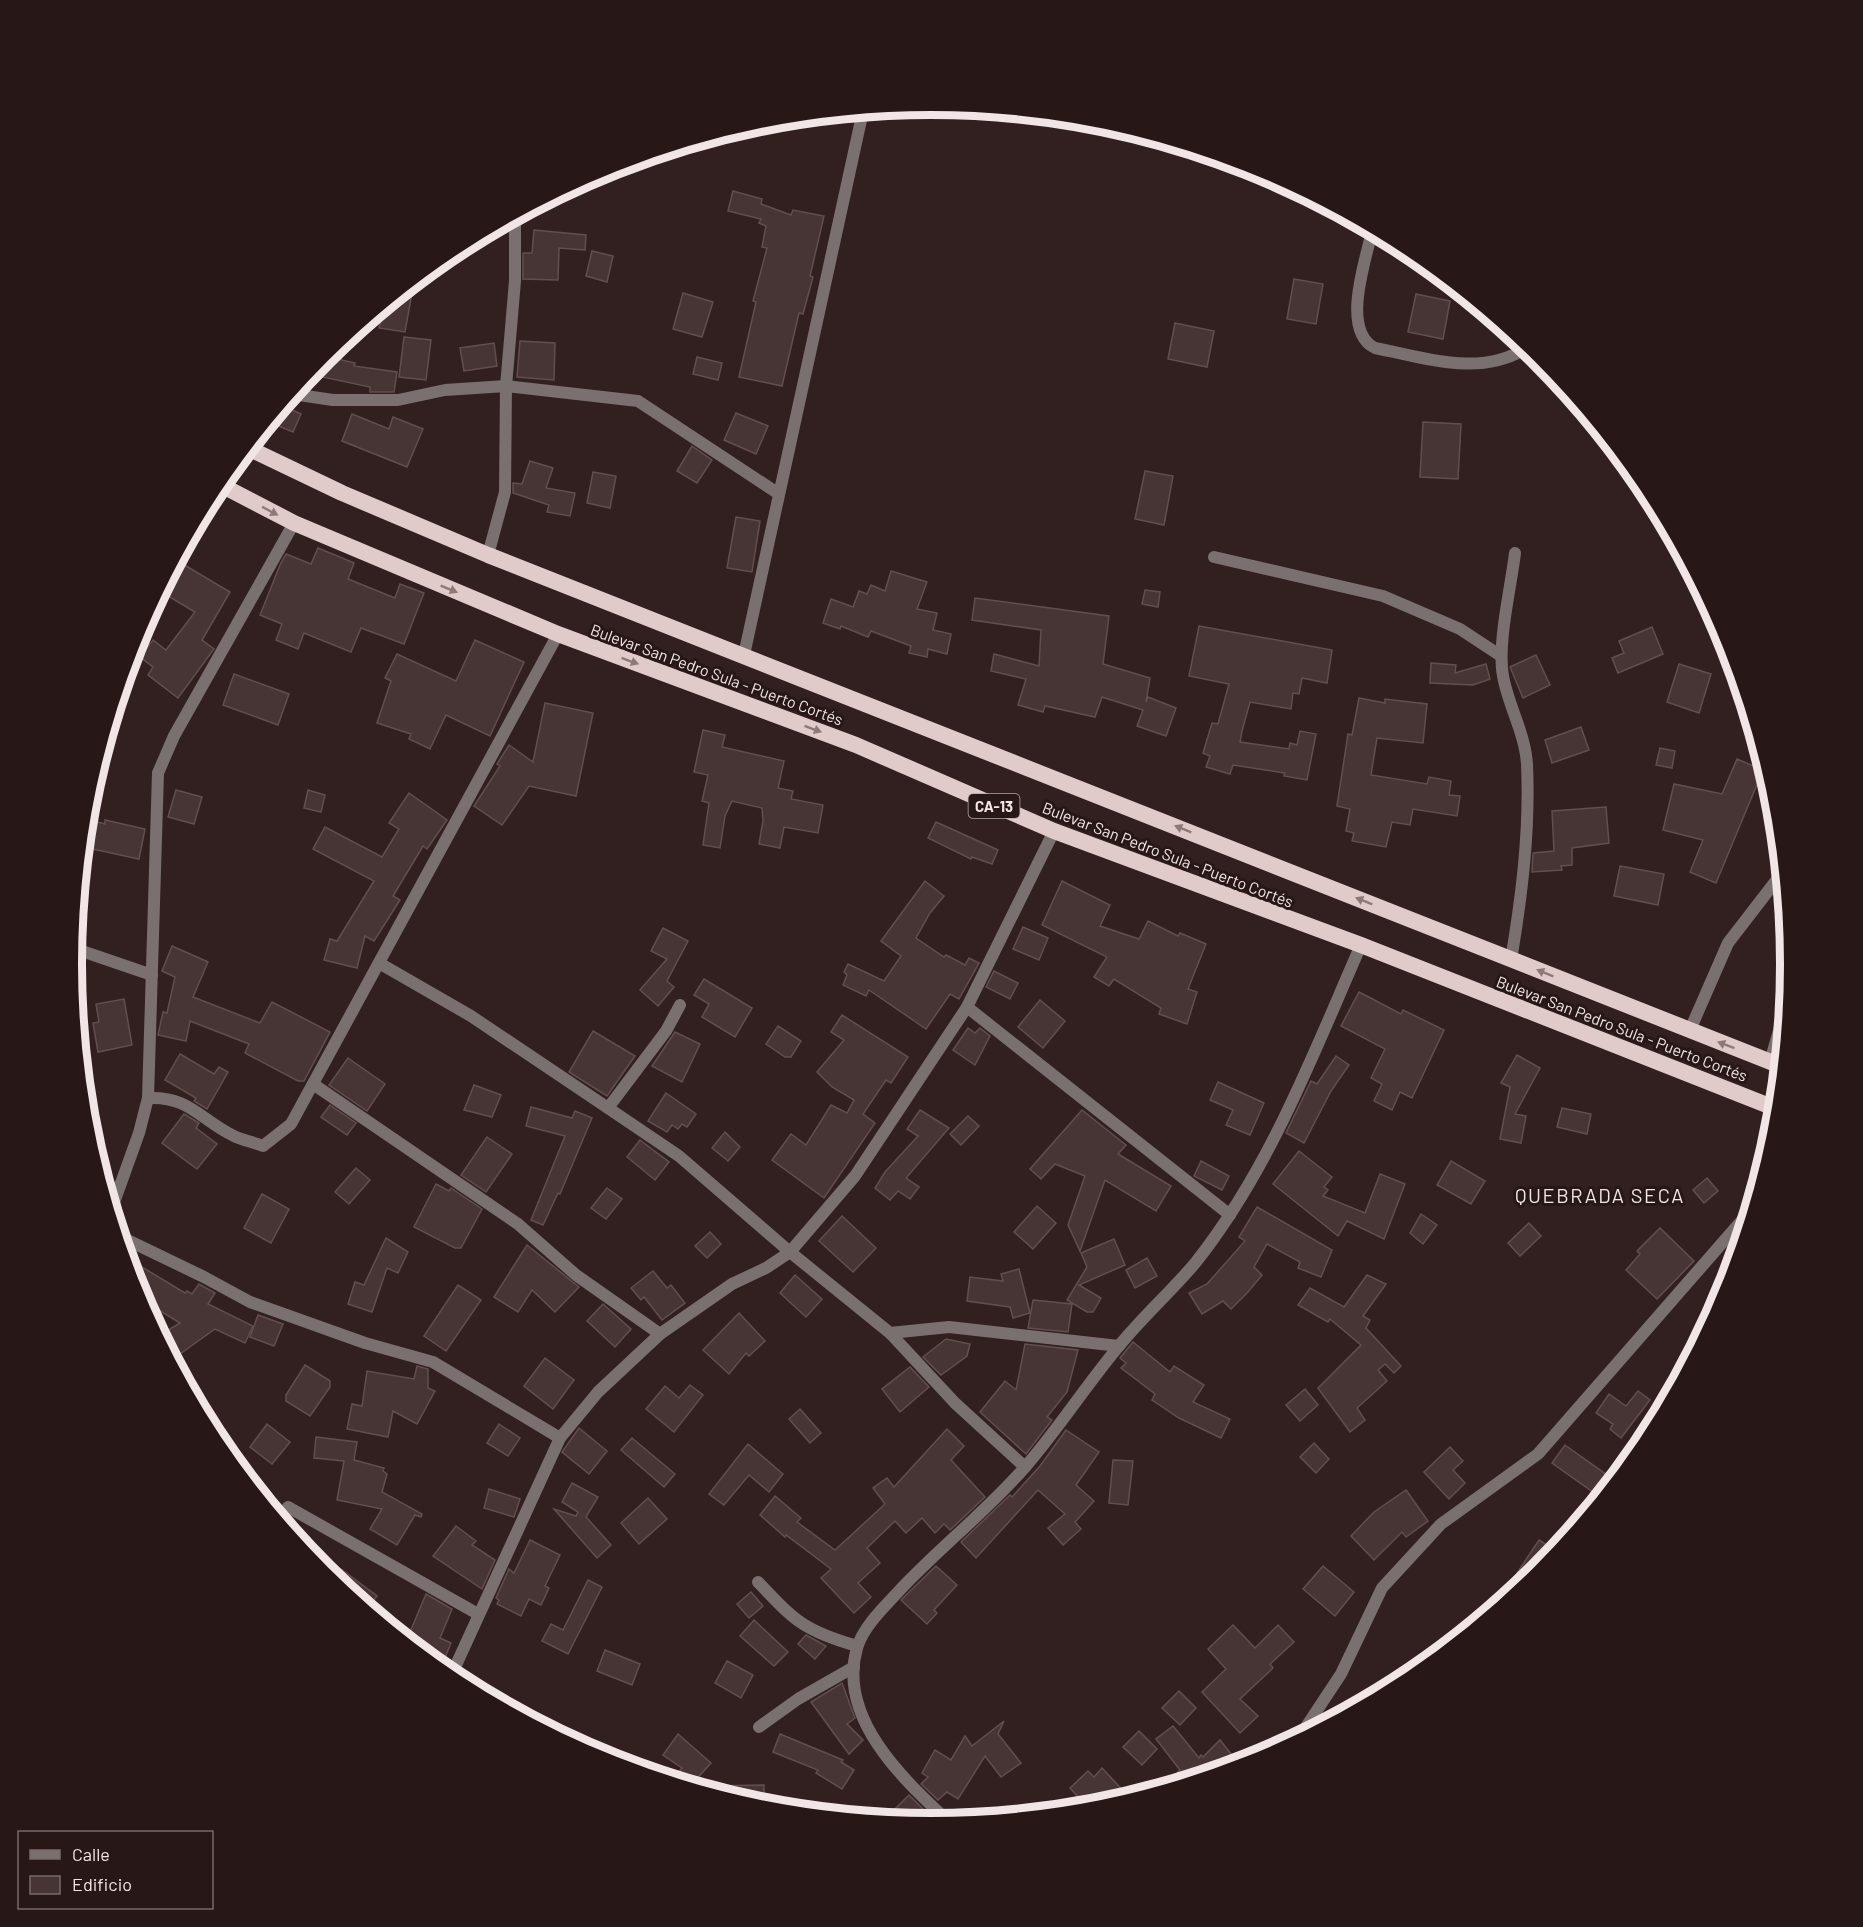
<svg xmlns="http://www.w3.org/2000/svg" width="1863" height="1927" viewBox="0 0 1863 1927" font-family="Barlow,sans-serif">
<rect width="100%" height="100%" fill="#322021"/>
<!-- building -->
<g fill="#473434" stroke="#634e4f" stroke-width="1.5">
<polygon points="733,191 762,199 761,204 791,215 793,210 824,216 810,276 813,277 803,314 799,313 782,386 739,377 756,302 753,301 767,248 762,247 766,226 759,223 761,219 728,211"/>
<polygon points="534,230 586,235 585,250 559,248 558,280 523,279 523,253 532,253"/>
<polygon points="592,251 613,256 607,282 586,276"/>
<polygon points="1294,279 1323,284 1316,324 1287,319"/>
<polygon points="414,282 405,332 379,328 381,320 368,319"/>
<polygon points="683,293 713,302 702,337 673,329"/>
<polygon points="1416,294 1450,301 1443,339 1408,332"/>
<polygon points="1175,323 1214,331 1207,367 1168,359"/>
<polygon points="404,337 431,340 426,380 399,377"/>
<polygon points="520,341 555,343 554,380 517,377"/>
<polygon points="494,343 497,366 464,371 460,348"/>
<polygon points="324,356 355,363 354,366 397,372 394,392 370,392 370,387 318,376"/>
<polygon points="697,357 722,363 718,380 693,374"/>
<polygon points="283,406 301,414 293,432 274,424"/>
<polygon points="736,413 768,426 756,454 724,440"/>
<polygon points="352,414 389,429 393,417 423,429 407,467 342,441"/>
<polygon points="1423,422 1461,424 1458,479 1420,477"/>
<polygon points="692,446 712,460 697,483 677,471"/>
<polygon points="530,461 553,468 546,488 575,493 570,516 547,512 549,505 513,493 513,483 522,484"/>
<polygon points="1145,471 1173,476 1164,525 1135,519"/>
<polygon points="593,472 616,476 610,508 587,503"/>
<polygon points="736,517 760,521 752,572 727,568"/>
<polygon points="318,548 354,563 348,579 395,598 400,584 424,593 404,644 361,628 351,652 304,633 298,649 276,640 282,624 260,615 280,565 286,554 311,564"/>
<polygon points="181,563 230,592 202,640 214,649 178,698 148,675 153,667 140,657 153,640 166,650 195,612 163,593"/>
<polygon points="891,571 927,582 917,609 937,613 933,630 951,634 947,654 928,649 927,657 909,653 911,646 871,631 868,637 841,626 840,629 823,623 831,599 853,607 859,591 867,594 871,585 885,591"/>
<polygon points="1145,590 1160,592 1158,607 1142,604"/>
<polygon points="975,598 1109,616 1103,664 1150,678 1146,702 1148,697 1176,708 1166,736 1137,726 1143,710 1102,697 1095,717 1045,706 1043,712 1018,705 1026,679 991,671 994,654 1039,666 1041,630 972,620"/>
<polygon points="1199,626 1332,650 1327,683 1302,678 1299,694 1293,693 1291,709 1250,702 1242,731 1240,742 1289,749 1290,743 1297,745 1300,731 1316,734 1307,780 1284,776 1285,773 1233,765 1230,774 1206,767 1210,756 1203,753 1212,723 1218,724 1229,684 1189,676"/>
<polygon points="1652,627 1663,654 1618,673 1612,658 1624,653 1619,641"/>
<polygon points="475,640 524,662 490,736 446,715 430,749 409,739 411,734 377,723 391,681 385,678 397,654 456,681"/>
<polygon points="1536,655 1550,685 1523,698 1510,667"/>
<polygon points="1431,663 1456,665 1455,673 1486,664 1490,679 1473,685 1430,683"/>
<polygon points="1679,664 1711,674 1699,713 1667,702"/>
<polygon points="234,674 289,694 278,725 223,705"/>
<polygon points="1359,698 1385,703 1385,699 1427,704 1423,743 1377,738 1371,775 1427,784 1429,777 1451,781 1449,795 1460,796 1457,816 1413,809 1410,825 1392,822 1386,847 1352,841 1354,833 1346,831 1350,809 1337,806 1348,734 1352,735"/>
<polygon points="545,703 593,713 576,796 529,786 502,825 474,806 500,766 497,764 509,745 533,762"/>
<polygon points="1581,727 1589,750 1552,763 1545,740"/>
<polygon points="703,730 725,735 722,747 784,761 778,788 793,791 791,799 823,805 818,833 784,827 780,848 759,844 763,821 762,808 732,801 725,816 720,848 703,845 709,803 702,801 708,775 694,772"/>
<polygon points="1660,748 1675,751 1672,768 1656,765"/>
<polygon points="1737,759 1763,770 1716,883 1690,872 1703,840 1663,830 1674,784 1722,794"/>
<polygon points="176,790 202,797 194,824 168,817"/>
<polygon points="308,790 325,795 321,812 304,808"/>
<polygon points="409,793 447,820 427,849 423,846 393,896 400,900 374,941 365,936 357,968 324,960 330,939 337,941 374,881 313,849 325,827 382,857 399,829 389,823"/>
<polygon points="1606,807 1609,843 1572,848 1572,865 1561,866 1562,870 1532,872 1533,853 1554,851 1552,811"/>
<polygon points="86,819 105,824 105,820 145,829 139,859 83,847"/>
<polygon points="936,822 998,850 992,864 972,857 971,859 928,838"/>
<polygon points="1620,866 1664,874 1658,905 1614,896"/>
<polygon points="925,881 944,896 930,913 916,938 944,957 946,955 965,965 969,958 979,963 959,999 950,994 926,1029 869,990 866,996 843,985 847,975 844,972 848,964 884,981 901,956 881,941"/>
<polygon points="1062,881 1110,905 1100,926 1139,939 1148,921 1178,936 1180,933 1206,944 1188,989 1197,992 1187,1024 1159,1014 1161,1008 1114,979 1109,986 1094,977 1107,957 1042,925"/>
<polygon points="1023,927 1048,938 1039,960 1013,949"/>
<polygon points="663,928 688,941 667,981 674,987 658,1006 640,990 667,959 651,951"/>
<polygon points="172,946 208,962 193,997 260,1023 272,1002 330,1032 304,1081 298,1081 245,1053 249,1044 190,1021 186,1041 158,1035 163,1012 167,1013 175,977 162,971"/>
<polygon points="994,971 1018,983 1010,999 986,987"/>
<polygon points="704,979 752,1008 735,1037 702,1017 709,1004 694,995"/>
<polygon points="1359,992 1401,1014 1403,1010 1444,1030 1412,1098 1400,1092 1392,1110 1374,1101 1382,1084 1371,1078 1385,1049 1341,1026"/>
<polygon points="124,999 132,1045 98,1052 93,1023 99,1022 96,1004"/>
<polygon points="1040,1000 1065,1021 1043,1048 1018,1027"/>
<polygon points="842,1015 908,1057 891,1083 886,1080 863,1114 875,1123 824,1198 772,1160 791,1134 806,1145 831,1105 847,1113 854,1100 832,1087 817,1072 844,1040 831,1032"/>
<polygon points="778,1026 801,1041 791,1057 785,1057 766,1044"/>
<polygon points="968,1028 975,1033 980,1028 990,1036 975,1065 953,1050"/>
<polygon points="593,1031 635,1056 607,1096 569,1072"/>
<polygon points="675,1032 700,1044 682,1082 652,1066"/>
<polygon points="180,1054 214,1074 219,1067 228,1072 207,1109 194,1101 196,1098 165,1080"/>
<polygon points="1517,1055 1540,1068 1515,1114 1526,1116 1521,1143 1500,1139 1510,1087 1501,1083"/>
<polygon points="1336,1056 1349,1065 1331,1091 1304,1143 1286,1133 1311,1081 1317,1084"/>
<polygon points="348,1058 385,1084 367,1111 329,1085"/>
<polygon points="1218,1082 1264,1103 1250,1135 1226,1125 1233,1110 1210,1100"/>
<polygon points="474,1085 501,1095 492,1117 464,1110"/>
<polygon points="666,1093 696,1114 687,1127 682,1124 678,1129 672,1125 667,1132 648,1121"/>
<polygon points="330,1105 356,1123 347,1135 321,1117"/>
<polygon points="531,1107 572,1118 575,1111 592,1118 560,1194 558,1193 543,1225 531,1220 565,1136 526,1126"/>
<polygon points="1562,1108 1591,1114 1587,1134 1557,1127"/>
<polygon points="920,1110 949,1128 906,1178 919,1187 910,1199 898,1191 890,1200 875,1188 885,1172 918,1136 907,1129"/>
<polygon points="1082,1110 1126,1145 1118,1154 1171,1186 1156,1211 1105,1180 1080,1251 1068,1225 1085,1176 1055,1164 1041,1179 1030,1169"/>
<polygon points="184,1114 199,1123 196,1128 217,1144 197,1169 162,1143"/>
<polygon points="968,1116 979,1126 961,1145 950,1134"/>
<polygon points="725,1132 740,1147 728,1161 712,1148"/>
<polygon points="487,1137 512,1154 486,1192 461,1175"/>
<polygon points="640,1140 669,1162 655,1180 627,1157"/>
<polygon points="1299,1151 1332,1177 1324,1187 1328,1190 1323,1196 1365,1213 1380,1174 1405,1184 1384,1239 1347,1221 1338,1236 1273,1184"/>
<polygon points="1201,1161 1229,1176 1222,1190 1194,1176"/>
<polygon points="1451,1161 1485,1181 1471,1204 1437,1185"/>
<polygon points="356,1168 370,1180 349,1204 335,1192"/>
<polygon points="1707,1178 1718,1191 1704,1203 1693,1190"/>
<polygon points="436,1184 449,1191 451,1188 482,1209 461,1248 455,1248 414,1227"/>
<polygon points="607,1188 622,1199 606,1219 591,1208"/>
<polygon points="262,1194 289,1209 271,1243 244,1228"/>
<polygon points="1037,1206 1056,1223 1033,1249 1014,1232"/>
<polygon points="1257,1207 1332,1250 1321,1277 1298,1268 1300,1262 1267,1244 1254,1267 1262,1275 1248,1292 1231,1309 1223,1301 1202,1314 1189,1293 1207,1284 1245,1241 1239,1237"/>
<polygon points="1421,1214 1437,1225 1423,1244 1410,1233"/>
<polygon points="842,1216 876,1248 853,1272 819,1241"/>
<polygon points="1529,1223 1541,1236 1520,1256 1508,1243"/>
<polygon points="1660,1228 1694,1261 1657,1299 1626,1270 1640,1254 1637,1251"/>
<polygon points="710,1232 721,1244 707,1258 695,1246"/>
<polygon points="386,1238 408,1252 398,1273 387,1268 372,1312 348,1304 355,1282 364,1285"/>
<polygon points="1114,1239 1125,1265 1079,1285 1101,1298 1093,1312 1087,1312 1067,1300 1087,1267 1081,1253"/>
<polygon points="527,1245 579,1287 555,1312 532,1290 518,1312 494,1297"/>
<polygon points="127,1258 185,1293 187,1291 192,1294 199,1284 215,1293 208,1304 253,1326 245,1343 215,1329 173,1359 160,1335 180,1323 141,1299"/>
<polygon points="1147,1258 1157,1276 1135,1288 1126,1270"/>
<polygon points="1019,1269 1030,1313 1013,1318 1010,1307 967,1301 970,1277 1003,1281 1001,1274"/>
<polygon points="653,1271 667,1288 671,1285 685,1303 662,1320 644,1297 641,1300 631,1288"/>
<polygon points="795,1275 822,1299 806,1317 780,1293"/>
<polygon points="1367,1275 1386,1284 1363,1316 1370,1320 1366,1328 1401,1366 1394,1373 1385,1364 1378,1370 1387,1381 1357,1408 1365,1420 1350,1432 1318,1388 1361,1345 1330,1319 1328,1322 1298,1305 1310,1288 1344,1307"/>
<polygon points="458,1285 481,1300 446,1351 424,1336"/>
<polygon points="1033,1300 1072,1304 1068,1332 1028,1328"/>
<polygon points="603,1304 631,1329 615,1347 587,1321"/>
<polygon points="739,1313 765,1341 749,1356 746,1353 729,1374 703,1350"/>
<polygon points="258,1315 283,1324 274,1346 250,1337"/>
<polygon points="946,1339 970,1344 967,1356 941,1375 923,1357"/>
<polygon points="1133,1342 1170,1372 1174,1366 1204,1385 1193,1402 1230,1419 1221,1438 1179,1418 1152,1400 1155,1394 1121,1368 1126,1363 1120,1358"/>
<polygon points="1025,1344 1078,1350 1067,1392 1047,1417 1052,1420 1026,1454 980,1412 1005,1381 1016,1390"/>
<polygon points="545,1358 574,1380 553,1409 524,1386"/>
<polygon points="305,1365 330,1381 330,1387 310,1416 286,1401 286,1395"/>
<polygon points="417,1366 428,1369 428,1388 435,1391 417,1424 393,1411 388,1437 347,1429 352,1404 362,1406 367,1371 414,1379"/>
<polygon points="910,1367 929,1387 900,1412 882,1389"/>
<polygon points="690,1385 703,1395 674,1432 646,1409 665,1386 679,1398"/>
<polygon points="1305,1389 1318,1405 1300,1421 1286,1405"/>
<polygon points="1638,1391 1650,1400 1621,1438 1610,1429 1613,1424 1596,1413 1609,1394 1626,1406"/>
<polygon points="800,1409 821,1433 810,1443 789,1419"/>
<polygon points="267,1424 290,1442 272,1464 250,1447"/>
<polygon points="499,1424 520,1438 508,1456 487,1443"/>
<polygon points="579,1428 607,1451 589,1474 562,1452"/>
<polygon points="947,1429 964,1446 951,1460 985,1497 950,1530 944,1524 935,1533 922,1518 906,1533 895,1521 867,1548 880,1563 858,1583 871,1597 854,1613 821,1578 831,1569 786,1535 785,1537 760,1515 775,1496 801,1518 797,1522 835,1550 885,1504 873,1488 887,1478 894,1487"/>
<polygon points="1066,1430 1099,1452 1076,1485 1094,1501 1075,1522 1081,1529 1063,1545 1048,1528 1065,1514 1038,1490 976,1558 961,1542 1010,1495 1012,1497 1040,1466"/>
<polygon points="316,1437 357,1442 354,1460 384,1468 383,1471 387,1474 382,1492 422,1514 421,1517 415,1515 397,1545 370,1529 382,1509 337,1500 344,1461 314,1458"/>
<polygon points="632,1438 675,1474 664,1487 621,1450"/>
<polygon points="1314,1443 1329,1459 1316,1473 1300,1457"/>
<polygon points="748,1444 783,1474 769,1492 749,1475 724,1505 709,1494"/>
<polygon points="1565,1445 1614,1480 1600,1497 1552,1463"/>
<polygon points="1450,1447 1463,1461 1453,1470 1465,1483 1449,1499 1424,1472"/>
<polygon points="1113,1460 1133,1461 1128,1505 1109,1503"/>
<polygon points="572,1483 598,1497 586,1517 611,1545 597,1558 554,1509 576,1516 578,1512 562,1502"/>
<polygon points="489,1489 520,1499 514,1517 484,1508"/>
<polygon points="1406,1490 1428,1521 1406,1537 1402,1532 1374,1560 1351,1536 1374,1512"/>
<polygon points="648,1498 667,1519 639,1544 621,1523"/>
<polygon points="456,1526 476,1541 472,1545 495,1560 482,1589 433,1556"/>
<polygon points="530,1540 560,1555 545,1586 549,1588 541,1605 529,1599 521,1616 497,1604 499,1600 496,1598 509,1569 514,1573"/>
<polygon points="1539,1540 1556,1551 1528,1580 1517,1573"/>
<polygon points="936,1566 957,1585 934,1610 937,1613 927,1624 901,1600"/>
<polygon points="1323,1566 1354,1592 1335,1616 1303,1589"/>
<polygon points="341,1569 377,1596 368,1608 333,1579"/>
<polygon points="588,1580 602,1587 568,1654 542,1641 551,1624 563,1630"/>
<polygon points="751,1592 763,1606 749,1618 737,1604"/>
<polygon points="426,1594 452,1609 440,1638 451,1643 444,1660 418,1648 407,1639"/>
<polygon points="754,1620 788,1652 774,1666 740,1636"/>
<polygon points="1233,1625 1255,1648 1278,1625 1294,1642 1270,1664 1273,1668 1240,1699 1258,1716 1240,1733 1202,1692 1226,1669 1208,1649"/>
<polygon points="806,1635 826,1646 815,1659 798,1644"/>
<polygon points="605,1650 640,1664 632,1685 597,1671"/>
<polygon points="727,1661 753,1675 741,1698 715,1683"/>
<polygon points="842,1683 855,1718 847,1724 863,1740 849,1754 811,1702"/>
<polygon points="1179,1691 1196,1708 1180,1725 1162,1708"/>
<polygon points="1004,1721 998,1734 1021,1763 1001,1777 985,1756 958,1799 947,1792 938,1800 921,1784 928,1777 922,1773 935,1750 951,1760 965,1736 972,1746"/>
<polygon points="1173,1726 1199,1758 1201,1755 1203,1757 1220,1740 1239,1764 1163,1787 1180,1770 1156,1739"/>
<polygon points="1139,1731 1157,1749 1142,1765 1123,1747"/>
<polygon points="678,1734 711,1763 692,1784 679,1772 682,1768 663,1755"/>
<polygon points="780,1734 843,1760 841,1762 854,1770 842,1789 816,1773 818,1770 773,1752"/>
<polygon points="1102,1768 1129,1797 1088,1808 1070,1788 1088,1771 1094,1777"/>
<polygon points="764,1785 764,1806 707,1789 708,1786"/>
<polygon points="909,1795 926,1812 916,1822 900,1820 892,1812"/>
</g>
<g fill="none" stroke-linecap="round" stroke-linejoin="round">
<!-- service -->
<polyline stroke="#7a7070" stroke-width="8" points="1540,356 1551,369"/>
<!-- minor -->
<g stroke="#7a7070" stroke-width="12">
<path d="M1371 235C1365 263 1341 331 1375 348 1427 358 1481 378 1528 347"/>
<polyline points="292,394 333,400 398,400 445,390 506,386 638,401 779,494"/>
<polyline points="488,555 505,492 506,386 515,281 515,216"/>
<polyline points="1214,557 1383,596 1460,629 1501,656"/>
<polyline points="744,655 863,111"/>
<polyline points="73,948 152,975"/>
<path d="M1511 960C1522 894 1530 830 1527 764 1525 733 1508 705 1503 676 1497 644 1511 587 1515 553"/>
<polyline points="379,963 471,1016 608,1108"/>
<polyline points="680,1005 666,1031 608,1108 679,1156 790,1252 890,1333 955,1403 1025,1467"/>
<polyline points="967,1007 1230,1215"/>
<polyline points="1690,1030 1728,943 1782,873"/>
<polyline points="1770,1062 1788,999"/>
<polyline points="313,1084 518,1224 576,1275 660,1334"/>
<path d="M148 1098C188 1096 199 1118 232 1135 241 1140 253 1142 263 1146L291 1124 558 634"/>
<polyline points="112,1208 139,1133 148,1098 158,773 174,736 294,523"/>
<polyline points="121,1237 204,1277 250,1302 365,1343 433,1362 560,1438"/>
<polyline points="890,1333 949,1327 1119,1346"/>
<polyline points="288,1507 478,1614"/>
<path d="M758 1582C795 1621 804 1631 857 1646"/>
<polyline points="451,1676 560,1438 598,1392 660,1334 732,1284 766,1268 790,1252 855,1176 967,1007 1054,831"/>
<polyline points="759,1727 798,1699 854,1667"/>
<polyline points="1300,1736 1341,1674 1382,1588 1441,1524 1538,1454 1751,1210"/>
<path d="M948 1821C903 1779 837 1718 857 1648 863 1627 884 1607 898 1592 939 1548 987 1511 1026 1466 1059 1428 1087 1384 1119 1346 1143 1316 1172 1291 1196 1262 1271 1167 1313 1054 1361 945"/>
</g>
<!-- trunk -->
<g stroke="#e1caca" stroke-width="16">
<polyline points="248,448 342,493 488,555 1781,1066"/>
<polyline points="219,484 294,523 558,634 856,745 1054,831 1361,945 1777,1109"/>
</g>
</g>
<!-- one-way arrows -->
<defs><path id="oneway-solid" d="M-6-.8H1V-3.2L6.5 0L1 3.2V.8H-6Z" transform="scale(1.5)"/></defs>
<g fill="#8e7979">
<use href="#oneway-solid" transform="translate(270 511) rotate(28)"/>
<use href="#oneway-solid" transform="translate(449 589) rotate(22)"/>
<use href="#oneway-solid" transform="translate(630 661) rotate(20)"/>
<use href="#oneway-solid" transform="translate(813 729) rotate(20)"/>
<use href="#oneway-solid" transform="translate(1183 829) rotate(-158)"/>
<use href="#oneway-solid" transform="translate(1364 901) rotate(-158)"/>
<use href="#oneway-solid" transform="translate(1545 973) rotate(-158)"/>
<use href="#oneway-solid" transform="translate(1726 1045) rotate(-159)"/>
</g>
<g text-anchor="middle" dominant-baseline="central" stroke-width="6" stroke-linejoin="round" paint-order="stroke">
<!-- shield labels -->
<rect fill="#281717" stroke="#b5a7a7" stroke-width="1.5" x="968.5" y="794" width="51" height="24" rx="4.5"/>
<g font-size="15" font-weight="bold" fill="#f2e5e5">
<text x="994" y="806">CA-13</text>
</g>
<!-- street labels -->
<g font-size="16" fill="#f2e5e5" stroke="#281717">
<text transform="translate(717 674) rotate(20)">Bulevar San Pedro Sula - Puerto Cortés</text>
<text transform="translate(1168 854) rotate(21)">Bulevar San Pedro Sula - Puerto Cortés</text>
<text transform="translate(1622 1028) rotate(21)">Bulevar San Pedro Sula - Puerto Cortés</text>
</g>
<!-- quarter labels -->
<g font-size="20" letter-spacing="1.5" fill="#f2e5e5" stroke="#281717">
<text x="1600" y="1195">QUEBRADA SECA</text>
</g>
</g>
<!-- crop -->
<path d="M0 0H1863V1927H0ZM82 964a849 849 0 1 1 1698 0a849 849 0 1 1-1698 0Z" fill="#281717" fill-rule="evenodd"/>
<path fill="none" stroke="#f2e5e5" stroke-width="8" d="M82 964a849 849 0 1 1 1698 0a849 849 0 1 1-1698 0Z"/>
<!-- legend -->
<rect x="18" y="1831" width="195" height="78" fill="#281717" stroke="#796969" stroke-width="1.5"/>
<rect x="30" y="1850" width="30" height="9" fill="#7a7070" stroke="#796969" stroke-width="1.5"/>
<text x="72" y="1861" font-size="18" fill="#f2e5e5">Calle</text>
<rect x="30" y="1876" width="30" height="18" fill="#473434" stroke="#796969" stroke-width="1.5"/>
<text x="72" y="1891" font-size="18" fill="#f2e5e5">Edificio</text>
</svg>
